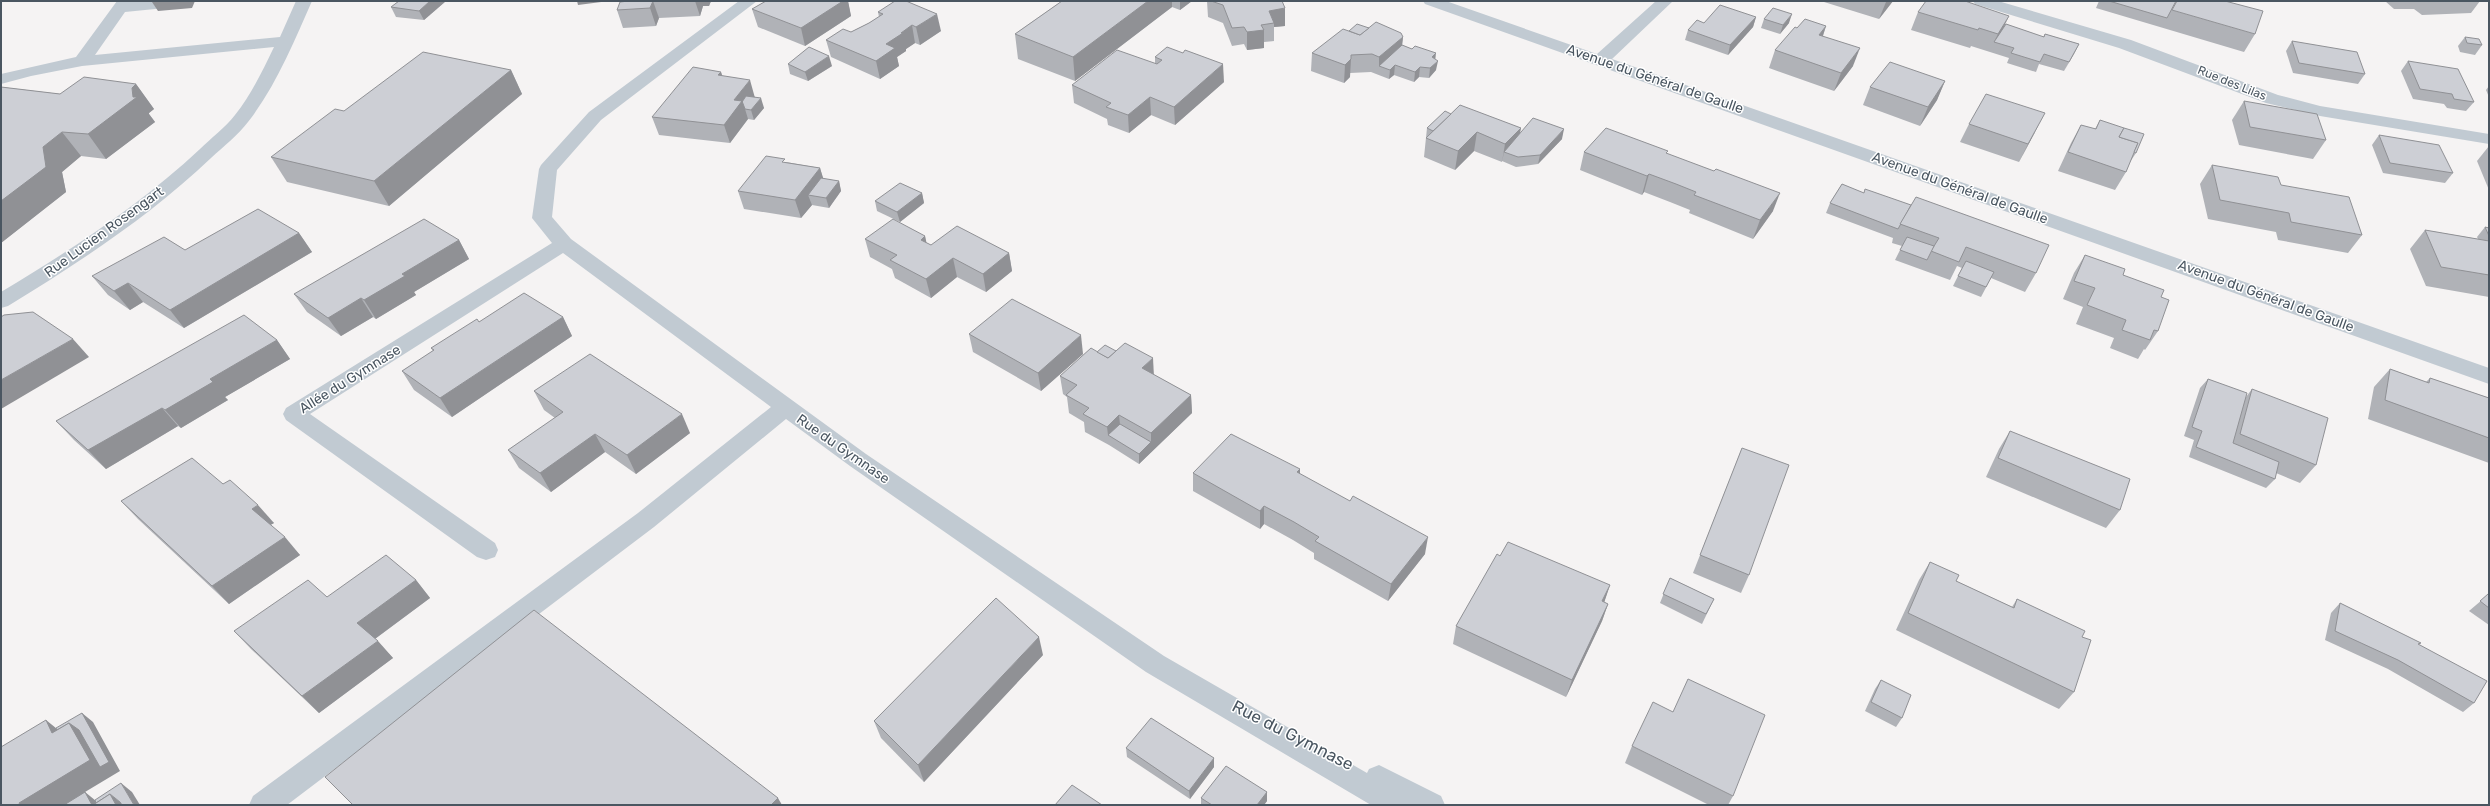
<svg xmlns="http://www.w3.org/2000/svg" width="2490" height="806" viewBox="0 0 2490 806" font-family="Rubik,sans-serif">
<rect width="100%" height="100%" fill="#f5f3f3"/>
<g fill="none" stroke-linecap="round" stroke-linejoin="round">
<!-- minor -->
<g fill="#c1cad2" fill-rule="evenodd">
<path d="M117 1H193L185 6 125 12 95 55 280 37 296 1H312C294 42 276 86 248 122 238 135 224 146 211 158 150 216 80 262 8 306L1 308V292C71 250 140 205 200 149 211 138 225 128 235 115 251 95 263 70 274 47L82 66 31 76 1 84V74L76 57Z"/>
<polygon points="739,1 757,1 601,120 557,170 552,217 571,239 866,454 1164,656 1367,773 1369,769 1379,765 1441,796 1445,805 1371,805 1146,672 850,466 786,419 654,527 287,805 249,805 253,796 638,513 771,407 563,253 310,414 495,543 498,550 495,557 486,560 477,557 286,420 283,414 286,408 552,243 532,218 539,169 541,165 589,112"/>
<polygon points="1423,1 1446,1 1597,54 1656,1 1673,1 1612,59 2489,368 2489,384 1425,4"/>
<polygon points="1973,1 1998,1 2131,40 2278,95 2320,106 2489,134 2489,144 2320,116 2266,103 2119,48 1975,4"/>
</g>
</g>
<!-- wall -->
<g fill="#b0b2b7">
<polygon points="399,1 446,1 424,20 396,17 391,7"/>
<polygon points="629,1 711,1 709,6 703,6 700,16 659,18 656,26 623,28 617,10"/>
<polygon points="766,1 848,1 851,16 805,46 758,27 752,9"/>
<polygon points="1062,1 1192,1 1180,10 1172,7 1075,81 1018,59 1015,34"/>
<polygon points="1207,1 1282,1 1285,26 1274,27 1274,41 1264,42 1264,48 1247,50 1244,44 1232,46 1223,23 1208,17"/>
<polygon points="1824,1 1893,1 1879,19 1824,2"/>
<polygon points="2099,1 2176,1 2172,10 2255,34 2244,52 2096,8"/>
<polygon points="2385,1 2480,1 2471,13 2422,15 2414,9 2394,9"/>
<polygon points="878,12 941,31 920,45 915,43 906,49 906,51 897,57 899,66 880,79 831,57 826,40 851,32 869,23 879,17"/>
<polygon points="1918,12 2006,24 2043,37 2045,34 2079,44 2064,71 2039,64 2036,72 2007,63 2009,58 1971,46 1970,48 1911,30"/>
<polygon points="1756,17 1753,27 1728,55 1685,40 1688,30 1704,23"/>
<polygon points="1764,19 1789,23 1780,34 1761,28"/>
<polygon points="1826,26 1823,36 1853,66 1834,91 1769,68 1775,50 1797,28"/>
<polygon points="1369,28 1403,37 1402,45 1435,59 1436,70 1429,78 1419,77 1414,82 1394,75 1389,79 1371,72 1350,73 1350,77 1344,83 1311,71 1312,53 1349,31"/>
<polygon points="2465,37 2482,45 2475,55 2460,52 2458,46"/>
<polygon points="2292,41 2365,74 2358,84 2293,73 2286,51"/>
<polygon points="1155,57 1224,82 1175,125 1151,115 1129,133 1108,125 1107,119 1074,103 1072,85 1155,64"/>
<polygon points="2408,61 2474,102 2466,111 2447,108 2444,104 2413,99 2401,71"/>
<polygon points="788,64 832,66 808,81 790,74"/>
<polygon points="511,70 522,94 389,206 287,182 271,157"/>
<polygon points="721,72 722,76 755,97 764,108 754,120 748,119 730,143 659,135 652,117"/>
<polygon points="1945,81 1937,100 1920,126 1863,105 1870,87"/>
<polygon points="136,84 154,109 149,113 149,114 155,122 106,159 81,156 62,172 66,192 1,243 1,87 60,94"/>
<polygon points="2489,86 2489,97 2486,90"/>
<polygon points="2244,101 2326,140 2313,159 2239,145 2232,120"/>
<polygon points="1451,114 1521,128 1520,133 1562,139 1538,164 1516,167 1502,161 1502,162 1474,151 1455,170 1424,157 1427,128"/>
<polygon points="2100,120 2136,153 2130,162 2126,172 2115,190 2058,171 2071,143 2081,125 2095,129"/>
<polygon points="1969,124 2035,132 2019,162 1960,142"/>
<polygon points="2379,135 2453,173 2445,183 2383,173 2372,145"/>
<polygon points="2489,146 2489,190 2477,161"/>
<polygon points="1584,152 1667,154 1773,211 1753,239 1689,213 1690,210 1670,202 1644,192 1642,195 1580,170"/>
<polygon points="786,162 820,168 823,179 839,181 841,191 829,208 812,205 801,218 744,209 738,191"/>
<polygon points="2212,165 2362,235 2348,253 2278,240 2276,232 2208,219 2200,184"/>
<polygon points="1842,184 2036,273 2025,292 1991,278 1981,297 1953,286 1962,268 1957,266 1950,280 1895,260 1902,246 1892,243 1893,238 1826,213 1830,203"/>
<polygon points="922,193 924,203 900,222 877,211 875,201"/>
<polygon points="2485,227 2489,228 2489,297 2426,286 2410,249 2425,230 2478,239 2477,237"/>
<polygon points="299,233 312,252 184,328 143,302 130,310 108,295 92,276 185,250"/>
<polygon points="925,236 926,243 931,245 1009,253 1012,271 986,292 957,277 931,298 895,278 892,269 870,257 865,239"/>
<polygon points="459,240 469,259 414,292 416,295 376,319 373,317 341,336 307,312 294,294"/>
<polygon points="2085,255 2123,275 2161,297 2158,331 2145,350 2144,349 2138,359 2110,348 2114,338 2076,324 2083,307 2063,299 2074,273"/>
<polygon points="563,317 572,336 452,417 414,390 402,371 433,351 431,348 479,322"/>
<polygon points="969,334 1083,354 1041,391 973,352"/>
<polygon points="277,340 290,359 225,397 228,400 181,428 178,426 106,469 74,440 56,421"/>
<polygon points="1097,352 1154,375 1191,395 1192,413 1139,464 1109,445 1085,432 1084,422 1069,413 1067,397 1063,394 1060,376"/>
<polygon points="2390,369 2426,382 2430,378 2489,398 2489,463 2368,419 2374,387"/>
<polygon points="2208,379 2246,397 2252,389 2316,465 2300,483 2276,473 2275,479 2266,488 2189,457 2194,440 2184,436 2200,388"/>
<polygon points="534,391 690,433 636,474 605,452 551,492 519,468 508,450 555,418 544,410"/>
<polygon points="2010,431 2120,510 2106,528 1986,477 1999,449"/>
<polygon points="1742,448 1749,575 1741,593 1693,573"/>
<polygon points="1193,473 1300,474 1425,554 1388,601 1314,559 1314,553 1293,540 1264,524 1260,529 1193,491"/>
<polygon points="223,484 274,523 270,525 300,555 229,604 138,519 121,501"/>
<polygon points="1500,556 1610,585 1604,602 1608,604 1602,621 1566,697 1453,644 1456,626"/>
<polygon points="1930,562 1956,581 2012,607 2017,599 2082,637 2074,692 2059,709 1896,630 1919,580"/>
<polygon points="1670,578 1714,599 1702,624 1660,603"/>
<polygon points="416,580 430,598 375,639 393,658 319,713 251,649 234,631 327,597"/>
<polygon points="2489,594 2489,625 2469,611"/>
<polygon points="2340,603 2419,645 2474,703 2463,712 2388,669 2325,640 2331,613"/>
<polygon points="1043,655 924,782 881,738 874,721"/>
<polygon points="1881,680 1902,718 1896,727 1865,711 1875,689"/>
<polygon points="1632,746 1733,796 1728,805 1709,805 1625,763"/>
<polygon points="1126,748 1214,758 1214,767 1190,799 1127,757"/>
<polygon points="1267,792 1267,801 1264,805 1201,805 1201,798"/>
</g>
<!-- shaded-wall -->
<g fill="#909195">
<polygon points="160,1 195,1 192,8 158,11 152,2"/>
<polygon points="430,1 446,1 424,20 419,11"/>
<polygon points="577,1 609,1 578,5"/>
<polygon points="653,1 659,18 656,26 650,8"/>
<polygon points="695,1 711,1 709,6 703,6 700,16"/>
<polygon points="843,1 848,1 851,16 805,46 801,28"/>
<polygon points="1148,1 1172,1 1172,7 1075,81 1073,57"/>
<polygon points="1180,1 1192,1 1180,10"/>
<polygon points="1887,1 1893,1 1879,19 1886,2"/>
<polygon points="1285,8 1285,26 1274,27 1274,23 1269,11"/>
<polygon points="937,14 941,31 920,45 916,27"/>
<polygon points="1792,14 1789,23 1780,34 1783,25"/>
<polygon points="2009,16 2001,33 1994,42 1998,34"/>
<polygon points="1756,17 1753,27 1728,55 1730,45"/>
<polygon points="912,25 915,43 906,49 906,51 897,57 899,66 880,79 876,61 886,44 901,33"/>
<polygon points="1826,26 1820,44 1819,35"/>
<polygon points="1264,30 1264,48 1247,50 1247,32"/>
<polygon points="1403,37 1401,55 1379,66 1379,57"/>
<polygon points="2079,44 2074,54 2064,71"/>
<polygon points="1860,48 1853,66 1834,91 1841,73"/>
<polygon points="1436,53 1435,62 1432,57"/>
<polygon points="829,56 832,66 808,81 805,72"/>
<polygon points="1351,59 1350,77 1344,83 1345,65"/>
<polygon points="1438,61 1436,70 1429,78 1430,68"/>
<polygon points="1223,64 1224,82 1175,125 1174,107"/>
<polygon points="1395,65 1394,75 1389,79 1390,70"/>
<polygon points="1420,67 1419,77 1414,82 1415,72"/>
<polygon points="511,70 522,94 389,206 374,181"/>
<polygon points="721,72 727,90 718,75"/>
<polygon points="750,80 755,98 745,109 748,119 730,143 724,125 734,100"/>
<polygon points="1945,81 1937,100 1920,126 1928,107"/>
<polygon points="136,84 154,109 149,113 149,114 155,122 106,159 88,134 133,97 132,88"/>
<polygon points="1150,97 1151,115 1129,133 1128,115"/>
<polygon points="761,98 764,108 754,120 751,110"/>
<polygon points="2045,113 2035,132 2019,162 2028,144"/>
<polygon points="1521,128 1517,146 1504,152 1502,162 1505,144"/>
<polygon points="1564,129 1562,139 1538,164 1540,155"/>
<polygon points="62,132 81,156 62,172 66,192 1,243 1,201 43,147"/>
<polygon points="1477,132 1474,151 1455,170 1458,151"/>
<polygon points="820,168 826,187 808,195 812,205 801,218 795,200"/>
<polygon points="1649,174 1644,192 1642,195 1647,176"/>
<polygon points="839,181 841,191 829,208 826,198"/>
<polygon points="922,193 924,203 900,222 897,212"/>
<polygon points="1780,193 1773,211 1753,239 1760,220"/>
<polygon points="299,233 312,252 184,328 170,310"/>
<polygon points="925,236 929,254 921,240"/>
<polygon points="459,240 469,259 414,292 416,295 376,319 364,300 402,274"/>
<polygon points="1009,253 1012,271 986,292 983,274"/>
<polygon points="953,258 957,277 931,298 926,279"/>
<polygon points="128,283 143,302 130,310 114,291"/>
<polygon points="361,298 373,317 341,336 328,318"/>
<polygon points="563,317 572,336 452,417 440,398"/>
<polygon points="1081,335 1083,354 1041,391 1038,373"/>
<polygon points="73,339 89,357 1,409 1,380"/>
<polygon points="277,340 290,359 225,397 228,400 181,428 165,410 210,379"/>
<polygon points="1153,358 1154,377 1142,368"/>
<polygon points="1191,395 1192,413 1139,464 1139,454 1151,442 1151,433"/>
<polygon points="162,408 178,426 106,469 88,450"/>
<polygon points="682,414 690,433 636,474 627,455"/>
<polygon points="1119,415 1121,434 1108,435 1107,427"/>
<polygon points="595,434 605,452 551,492 540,473"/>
<polygon points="1300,469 1300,487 1297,472"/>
<polygon points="258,505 274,523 267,527 252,509"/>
<polygon points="1264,506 1264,524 1260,529 1260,511"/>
<polygon points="285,537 300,555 229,604 212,586"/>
<polygon points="1428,537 1425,554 1388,601 1391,584"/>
<polygon points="416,580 430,598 372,641 357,623"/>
<polygon points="1610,585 1604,603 1602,601"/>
<polygon points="1608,604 1602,621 1566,697 1572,680"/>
<polygon points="1039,637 1043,655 924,782 918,765"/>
<polygon points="378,641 393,658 319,713 302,696"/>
<polygon points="82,713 93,722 120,771 85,792 101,805 20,805 19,803 46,720 67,737 69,723"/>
<polygon points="1214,758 1214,767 1190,799 1189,791"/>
<polygon points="121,783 132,792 140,805 134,805"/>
<polygon points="1267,792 1267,801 1264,805 1257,805"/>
<polygon points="110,794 124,805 115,805"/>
<polygon points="778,798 782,805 771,805"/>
</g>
<!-- building -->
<g fill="#cdcfd5" stroke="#909195">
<polygon points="399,1 430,1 419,11 391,7"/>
<polygon points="629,1 653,1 650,8 617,10 620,2"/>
<polygon points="766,1 843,1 801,28 752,9"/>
<polygon points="895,1 906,1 937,14 916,27 912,25 901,33 903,33 886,44 895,48 876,61 826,40 843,29 851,32 869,23 883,14 878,12"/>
<polygon points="1062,1 1148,1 1073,57 1015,34"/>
<polygon points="1211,1 1282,1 1285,8 1269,11 1274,23 1261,25 1264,30 1247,32 1244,27 1232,28 1223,5"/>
<polygon points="1926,1 1965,1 2009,16 1998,34 1979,28 1978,30 1918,12"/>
<polygon points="2109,1 2176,1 2167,18"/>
<polygon points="2177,1 2225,1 2263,11 2255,34 2172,10"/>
<polygon points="1720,5 1756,17 1730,45 1688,30 1697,20 1704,23"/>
<polygon points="1773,8 1792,14 1783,25 1764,19"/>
<polygon points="1805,19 1826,26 1819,35 1860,48 1841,73 1775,50 1795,27 1797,28"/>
<polygon points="1376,22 1401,33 1403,37 1379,57 1372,54 1351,55 1351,59 1345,65 1312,53 1343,29 1360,35"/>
<polygon points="1357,24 1369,28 1360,35 1349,31"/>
<polygon points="2006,24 2044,37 2045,34 2079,44 2069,62 2044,54 2040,62 2011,53 2014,48 1994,42"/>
<polygon points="2465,37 2479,39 2482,45 2467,43"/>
<polygon points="2292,41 2357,52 2365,74 2299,63"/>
<polygon points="1402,45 1412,49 1415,46 1436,53 1432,57 1438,61 1430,68 1420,67 1415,72 1395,65 1390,70 1379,66"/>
<polygon points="809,47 829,56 805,72 788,64"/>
<polygon points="1167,47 1183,53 1185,50 1223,64 1174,107 1150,97 1128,115 1106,107 1111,103 1072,85 1117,50 1157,64 1162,60 1155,57"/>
<polygon points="423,52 511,70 374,181 271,157 335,109 344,111"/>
<polygon points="2408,61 2458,69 2474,102 2454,99 2452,94 2420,89"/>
<polygon points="1890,62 1945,81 1928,107 1870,87"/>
<polygon points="693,67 721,72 718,75 750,80 734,100 742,101 724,125 652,117"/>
<polygon points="84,77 136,84 132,88 133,97 137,97 88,134 62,132 43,147 46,167 1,201 1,87 60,94"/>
<polygon points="1986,94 2045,113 2028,144 1969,124"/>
<polygon points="746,96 761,98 751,110 745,109 742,101 742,102"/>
<polygon points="2244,101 2317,114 2326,140 2250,127"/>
<polygon points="1460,105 1521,128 1505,144 1477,132 1458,151 1426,138"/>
<polygon points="1445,111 1451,114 1433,131 1427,128"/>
<polygon points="1533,118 1564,129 1540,155 1518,157 1504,152"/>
<polygon points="2100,120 2124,128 2119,137 2138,143 2126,172 2068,152 2081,125 2096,129"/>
<polygon points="1606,128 1668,151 1666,153 1714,171 1716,169 1780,193 1760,220 1694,195 1696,192 1676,184 1649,174 1647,176 1584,152"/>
<polygon points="2124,128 2144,134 2136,153 2134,152 2138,143 2119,137"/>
<polygon points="2379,135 2439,145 2453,173 2390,163"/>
<polygon points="766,156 785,159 782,162 820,168 795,200 738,191"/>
<polygon points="2212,165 2278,177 2281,185 2349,197 2362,235 2291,222 2289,213 2220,200"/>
<polygon points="821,178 839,181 826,198 808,195"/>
<polygon points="900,183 922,193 897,212 875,201"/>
<polygon points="1842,184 1864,193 1865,189 1911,205 1898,229 1830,203"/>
<polygon points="1916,197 2049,245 2036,273 1966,247 1959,262 1931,251 1939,238 1900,224"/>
<polygon points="258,209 299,233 170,310 128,283 114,291 92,276 164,237 185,250"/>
<polygon points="424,219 459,240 402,274 405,276 364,300 361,298 328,318 294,294"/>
<polygon points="893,219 925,236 921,240 931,245 957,226 1009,253 983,274 953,258 926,279 890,260 897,255 865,239"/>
<polygon points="2485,227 2489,228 2489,236"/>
<polygon points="2425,230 2489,241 2489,275 2441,267"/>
<polygon points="1907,237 1934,246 1927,260 1900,250"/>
<polygon points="2085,255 2125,269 2123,275 2164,290 2161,297 2169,300 2158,331 2154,330 2150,340 2122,330 2126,320 2087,305 2095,288 2074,281"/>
<polygon points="1966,261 1994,272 1986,287 1958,276"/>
<polygon points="524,293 563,317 440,398 402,371 434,350 431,348 477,319 479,322"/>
<polygon points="1012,299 1081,335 1038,373 969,334"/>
<polygon points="33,312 73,339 1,380 1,317 4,315"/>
<polygon points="244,315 277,340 210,379 213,382 165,410 162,408 88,450 56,421"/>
<polygon points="1125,343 1153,358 1142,368 1191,395 1151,433 1119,415 1107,427 1083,414 1089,408 1066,395 1077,385 1060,376 1091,348 1108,358"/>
<polygon points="1105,345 1116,351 1108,358 1097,352"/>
<polygon points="590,354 682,414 627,455 595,434 540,473 508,450 563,412 534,391"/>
<polygon points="2390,369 2429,383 2430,378 2489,398 2489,438 2385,400"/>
<polygon points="2208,379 2247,393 2233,443 2279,462 2275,479 2196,447 2202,431 2192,427"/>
<polygon points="2252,389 2328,418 2316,465 2240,434"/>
<polygon points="1120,424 1151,442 1139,454 1108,435"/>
<polygon points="2010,431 2130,479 2120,510 1998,458"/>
<polygon points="1231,434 1300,469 1297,472 1350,501 1353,496 1428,537 1391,584 1315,541 1319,537 1294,522 1264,506 1260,511 1193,473"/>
<polygon points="1742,448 1789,465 1749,575 1700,555"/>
<polygon points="192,458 223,484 230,480 258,505 252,509 285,537 212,586 121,501"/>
<polygon points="1508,542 1610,585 1602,601 1608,604 1572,680 1456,626 1497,554 1500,556"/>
<polygon points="386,555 416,580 357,623 378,641 302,696 234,631 308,580 327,597"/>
<polygon points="1930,562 1959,575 1956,581 2014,608 2017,599 2085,631 2082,637 2091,640 2074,692 1908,613"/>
<polygon points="1670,578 1714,599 1706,614 1663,594"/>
<polygon points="2488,594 2489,594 2489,608 2480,601"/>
<polygon points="996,598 1039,637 918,765 874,721"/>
<polygon points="2340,603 2421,643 2418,644 2487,681 2474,703 2398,660 2335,631"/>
<polygon points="534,610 778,798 771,805 353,805 325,777"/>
<polygon points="1688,679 1765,715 1733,796 1632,746 1653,702 1673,712"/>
<polygon points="1881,680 1911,695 1902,718 1871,702"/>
<polygon points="82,713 109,762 100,767 79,730 69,723 57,730 56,728"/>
<polygon points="1151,718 1214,758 1189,791 1126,748"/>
<polygon points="46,720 52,733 69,723 90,760 19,803 20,805 1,805 1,747"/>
<polygon points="1226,766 1267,792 1257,805 1212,805 1201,798"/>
<polygon points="121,783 134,805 122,805 120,802 110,794 96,803 95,800"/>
<polygon points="1072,785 1102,805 1055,805"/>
<polygon points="85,792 92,805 64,805"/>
<polygon points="110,794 116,805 93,805"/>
</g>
<g text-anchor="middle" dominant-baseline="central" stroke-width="3" stroke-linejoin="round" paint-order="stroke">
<!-- far-street labels -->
<g font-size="12" fill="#4a5661" stroke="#fff">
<text transform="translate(2232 83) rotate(22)">Rue des Lilas</text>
</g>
<!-- street labels -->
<g font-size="14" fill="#4a5661" stroke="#fff">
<text transform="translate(1655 79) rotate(19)">Avenue du Général de Gaulle</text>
<text transform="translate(1960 188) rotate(20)">Avenue du Général de Gaulle</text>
<text transform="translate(104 232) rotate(-36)">Rue Lucien Rosengart</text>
<text transform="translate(2266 296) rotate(20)">Avenue du Général de Gaulle</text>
<text transform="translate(350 379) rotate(-32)">Allée du Gymnase</text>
<text transform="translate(843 449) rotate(35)">Rue du Gymnase</text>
</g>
<!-- near-street labels -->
<g font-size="17" fill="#4a5661" stroke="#fff">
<text transform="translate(1293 735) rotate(27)">Rue du Gymnase</text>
</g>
</g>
<!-- border -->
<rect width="2490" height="806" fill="none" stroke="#4a5661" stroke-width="4"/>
</svg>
